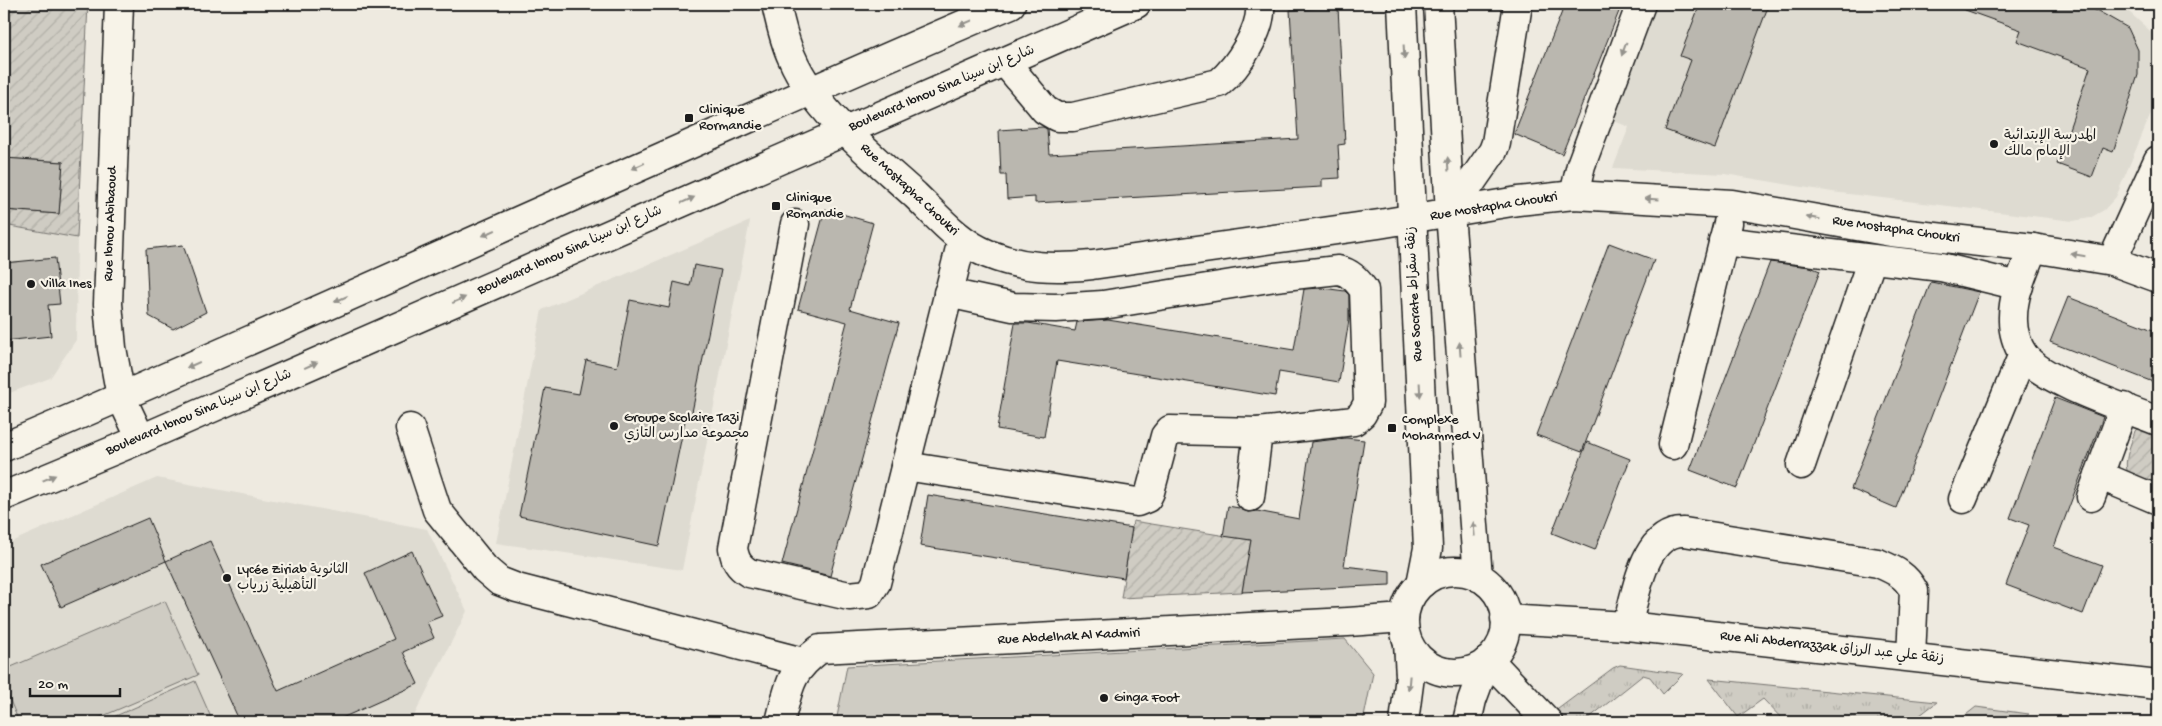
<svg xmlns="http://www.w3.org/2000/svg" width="2162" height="726" viewBox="0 0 2162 726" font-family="'Gochi Hand','Playpen Sans Arabic',sans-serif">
<defs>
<pattern id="grass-tufts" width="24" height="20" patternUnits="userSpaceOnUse" patternTransform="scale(1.25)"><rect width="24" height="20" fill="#cfccc3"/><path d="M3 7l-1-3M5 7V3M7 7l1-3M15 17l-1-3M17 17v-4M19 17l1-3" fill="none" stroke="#b1afa7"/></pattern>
<pattern id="garden-furrows" width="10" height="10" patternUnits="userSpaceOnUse" patternTransform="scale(1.25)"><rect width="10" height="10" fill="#cfccc3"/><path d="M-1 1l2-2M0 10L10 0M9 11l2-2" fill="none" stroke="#b1afa7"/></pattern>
</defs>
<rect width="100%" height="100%" fill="#eeeae0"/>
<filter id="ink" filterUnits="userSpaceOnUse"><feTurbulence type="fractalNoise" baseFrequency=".02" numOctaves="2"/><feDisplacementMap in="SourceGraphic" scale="10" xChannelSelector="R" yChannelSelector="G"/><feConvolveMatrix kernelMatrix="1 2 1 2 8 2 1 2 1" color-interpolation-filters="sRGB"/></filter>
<g filter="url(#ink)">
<!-- built -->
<g fill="#dedbd1">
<polygon points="1657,4 2120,4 2158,38 2158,97 2116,197 2104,210 2090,218 2073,221 1832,192 1725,174 1613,168 1629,127 1614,121"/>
<polygon points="750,221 682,570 496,543 542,310"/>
<polygon points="4,225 77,238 76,340 50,378 4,395"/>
<polygon points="157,478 427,529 467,611 411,722 4,722 4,545"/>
</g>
<!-- grass -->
<g fill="url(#grass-tufts)" stroke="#767470">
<polygon points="1620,665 1683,674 1663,694 1650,677 1643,675 1584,722 1565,722 1554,712 1613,668"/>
<polygon points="1709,679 1937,702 1911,722 1785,722 1763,699 1738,717"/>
<polygon points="1976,707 2029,714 2018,722 1957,722"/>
</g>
<!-- garden -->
<g fill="url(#garden-furrows)" stroke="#767470">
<polygon points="4,4 88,4 77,238 4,225 4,210 59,214 63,162 4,158"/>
<path d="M2139 426 2158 433V488C2150 484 2139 482 2132 477 2119 469 2132 442 2135 431Z"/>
<polygon points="1133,521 1251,540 1242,592 1121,598"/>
</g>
<!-- pitch -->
<g fill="#cfccc3" stroke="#767470">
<polygon points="165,601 198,675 89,722 19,722 4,686 4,670"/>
<polygon points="1345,639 1373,673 1363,722 836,722 847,666"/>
<polygon points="195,681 213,722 102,722"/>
</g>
<!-- building -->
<g fill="#bab7af" stroke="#1c1c1c">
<polygon points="1565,4 1622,4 1562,154 1514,134"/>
<polygon points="1700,4 1769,4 1715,148 1665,130 1691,60 1680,56"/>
<polygon points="1958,4 2077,4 2098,11 2128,28 2138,50 2138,75 2113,152 2103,148 2092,177 2057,164 2090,68 2017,41 2021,30 1957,7"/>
<polygon points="1338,7 1345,144 1338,145 1340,178 1322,179 1322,187 1035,203 1035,197 1007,199 1006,175 1001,175 999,130 1043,127 1047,129 1049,154 1298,139 1290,10"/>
<polygon points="4,158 63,162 59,214 4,210"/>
<polygon points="825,209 873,223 850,309 899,323 830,576 782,564 847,322 798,309"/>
<polygon points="1609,243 1654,260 1582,452 1536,435"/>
<polygon points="183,245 206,312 173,329 149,316 146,249"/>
<polygon points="55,258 60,304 48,305 51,336 4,341 4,263"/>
<polygon points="1770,262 1810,267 1820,271 1737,488 1690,470"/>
<polygon points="694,265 721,270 691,417 686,416 659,546 519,516 545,388 579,394 586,360 617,367 630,300 669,308 674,282 690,286"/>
<polygon points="1931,282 1979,292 1896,508 1851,489"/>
<polygon points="1322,288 1345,291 1349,295 1349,320 1339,382 1279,372 1275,396 1057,361 1044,437 997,429 1015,323 1028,323 1075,331 1077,322 1108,320 1294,350 1304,289"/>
<polygon points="2068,297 2158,332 2158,384 2050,342"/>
<polygon points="2055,398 2103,417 2054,547 2102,565 2083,614 2006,585 2029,525 2010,518"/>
<polygon points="1346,438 1364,440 1344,566 1390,571 1390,585 1242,592 1251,540 1223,536 1228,506 1239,508 1248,512 1257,511 1299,519 1311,442"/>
<polygon points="1587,442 1630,459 1595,550 1552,533"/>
<polygon points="928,495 1132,528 1124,578 920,546"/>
<polygon points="148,518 166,561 61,607 41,564"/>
<polygon points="210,541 278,691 394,639 365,573 412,551 442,616 427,622 434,638 403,652 418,684 333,722 240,722 166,561"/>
</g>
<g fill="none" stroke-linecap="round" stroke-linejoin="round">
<defs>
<g id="minor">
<polyline points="119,4 108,304 112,348 121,397 141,439"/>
<path d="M776 4C780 22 784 41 792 58 814 110 874 158 915 195 938 217 958 242 988 254 1023 268 1055 269 1092 265L1379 224 1518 201 1574 195 1732 204 1891 232 2033 248 2112 261 2158 278"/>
<polyline points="1402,4 1428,548 1421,584"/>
<polyline points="1438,4 1450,213 1478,577"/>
<path d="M1005 62 1045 110 1057 117H1073L1219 83C1238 67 1263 29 1260 4"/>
<polyline points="1574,195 1581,165 1641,4"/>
<polyline points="1450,213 1493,151 1496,143 1518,4"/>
<path d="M795 224 733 548C735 560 738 566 749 573L849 596 869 594 876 583 962 240"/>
<polyline points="1723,241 1941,267 2019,286"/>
<path d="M2033 248C2024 271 2012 295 2013 321 2013 331 2017 345 2023 354 2041 381 2125 408 2158 421"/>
<polyline points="2112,261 2158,160"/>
<polyline points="410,428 437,510 485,569 499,581 517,588 803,662"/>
<polyline points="1673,445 1728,223"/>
<polyline points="1801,465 1872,259"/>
<path d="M905 466 1137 502 1147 498 1150 492 1165 436 1170 430 1258 432 1354 421 1362 414 1368 403 1364 290C1357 280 1350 272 1338 270L1275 277 1103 305 1056 308 1013 307 948 293"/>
<polyline points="2099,475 2158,500"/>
<polyline points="1250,497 1258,432"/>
<polyline points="2091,497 2124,407"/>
<polyline points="1963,499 2023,354"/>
<circle cx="1455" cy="622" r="51"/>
<polyline points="1505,619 1627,626 2158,685"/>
<path d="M1627 626C1636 595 1643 531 1684 532L1878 563C1894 570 1906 575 1914 591L1911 657"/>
<polyline points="1489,660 1548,722"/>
<path d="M780 722C789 687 789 672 820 649L1348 622 1404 618"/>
<polyline points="1404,722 1410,676 1408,643"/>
<polyline points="1467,722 1472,700 1486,662"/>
</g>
<g id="major">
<path d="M4 447C341 304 673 148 1011 4"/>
<polyline points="4,496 141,439 1136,4"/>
</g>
</defs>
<!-- minor casing -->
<use href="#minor" stroke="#1c1c1c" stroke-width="31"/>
<!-- major casing -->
<use href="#major" stroke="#1c1c1c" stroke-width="31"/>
<!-- minor -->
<use href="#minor" stroke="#f7f3e8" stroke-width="28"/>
<!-- major -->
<use href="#major" stroke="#f7f3e8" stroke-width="28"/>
</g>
<!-- one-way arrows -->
<defs><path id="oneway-solid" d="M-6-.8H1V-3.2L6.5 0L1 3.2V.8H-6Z" transform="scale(1.25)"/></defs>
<g fill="#94928c">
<use href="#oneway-solid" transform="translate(966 23) rotate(157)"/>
<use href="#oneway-solid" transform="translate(1624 49) rotate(110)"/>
<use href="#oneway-solid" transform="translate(1404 52) rotate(87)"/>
<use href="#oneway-solid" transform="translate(1448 164) rotate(-93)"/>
<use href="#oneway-solid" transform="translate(638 166) rotate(156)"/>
<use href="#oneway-solid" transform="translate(1652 199) rotate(-177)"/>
<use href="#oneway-solid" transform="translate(688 200) rotate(-24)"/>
<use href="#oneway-solid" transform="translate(1813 218) rotate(-170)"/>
<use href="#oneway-solid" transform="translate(489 233) rotate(156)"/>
<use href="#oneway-solid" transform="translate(2078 255) rotate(-171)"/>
<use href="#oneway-solid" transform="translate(341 299) rotate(156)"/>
<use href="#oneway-solid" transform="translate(459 300) rotate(-24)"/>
<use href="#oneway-solid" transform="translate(1460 349) rotate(-94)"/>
<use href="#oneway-solid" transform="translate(193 365) rotate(156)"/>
<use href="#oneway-solid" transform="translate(311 365) rotate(-24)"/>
<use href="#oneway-solid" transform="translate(1420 390) rotate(87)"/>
<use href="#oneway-solid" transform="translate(49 478) rotate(-23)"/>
<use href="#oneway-solid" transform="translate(1474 529) rotate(-95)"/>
<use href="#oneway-solid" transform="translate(1409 683) rotate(95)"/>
</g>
</g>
<!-- markers -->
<g fill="#1c1c1c" stroke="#f7f3e8" stroke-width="2">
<rect x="684" y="113" width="10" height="10" rx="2.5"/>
<circle cx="1994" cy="144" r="5"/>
<rect x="771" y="201" width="10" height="10" rx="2.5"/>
<circle cx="31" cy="284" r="5"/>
<circle cx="614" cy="426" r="5"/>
<rect x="1387" y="423" width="10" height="10" rx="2.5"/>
<circle cx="227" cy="578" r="5"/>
<circle cx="1104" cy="698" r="5"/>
</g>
<g text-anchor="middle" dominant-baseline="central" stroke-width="4.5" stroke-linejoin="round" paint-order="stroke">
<!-- street labels -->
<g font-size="14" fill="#1c1c1c" stroke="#f7f3e8">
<text transform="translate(942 89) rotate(-23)">Boulevard Ibnou Sina شارع ابن سينا</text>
<text transform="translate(909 190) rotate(43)">Rue Mostapha Choukri</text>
<text transform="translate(1494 207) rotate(-9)">Rue Mostapha Choukri</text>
<text transform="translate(111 224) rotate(-88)">Rue Ibnou Abibaoud</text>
<text transform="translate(1896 230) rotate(8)">Rue Mostapha Choukri</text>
<text transform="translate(570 251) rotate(-24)">Boulevard Ibnou Sina شارع ابن سينا</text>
<text transform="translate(1415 294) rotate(-93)">Rue Socrate زنقة سقراط</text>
<text transform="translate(199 413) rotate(-23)">Boulevard Ibnou Sina شارع ابن سينا</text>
<text transform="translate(1069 637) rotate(-3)">Rue Abdelhak Al Kadmiri</text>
<text transform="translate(1832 648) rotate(6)">Rue Ali Abderrazzak زنقة علي عبد الرزاق</text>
</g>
<!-- poi labels -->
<g font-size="14" fill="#1c1c1c" stroke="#f7f3e8" text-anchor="start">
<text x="699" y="110">Clinique<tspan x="699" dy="16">Rormandie</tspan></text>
<text x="2004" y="136">المدرسة الإبتدائية<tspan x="2004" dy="16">الإمام مالك</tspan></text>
<text x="786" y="198">Clinique<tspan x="786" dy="16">Romandie</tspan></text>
<text x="41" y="284">Villa Ines</text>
<text x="624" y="418">Groupe Scolaire Tazi<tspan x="624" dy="16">مجموعة مدارس التازي</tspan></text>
<text x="1402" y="420">Complexe<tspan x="1402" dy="16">Mohammed V</tspan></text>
<text x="237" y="570">Lycée Ziriab الثانوية<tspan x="237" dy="16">التأهيلية زرياب</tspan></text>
<text x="1114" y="698">Ginga Foot</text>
</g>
</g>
<!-- margin -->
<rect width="2162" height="726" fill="none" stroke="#f7f3e8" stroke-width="20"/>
<rect x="10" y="10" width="2142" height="706" fill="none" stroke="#1c1c1c" stroke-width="2" filter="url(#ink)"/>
<!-- scale -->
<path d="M30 688v8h90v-8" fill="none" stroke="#1c1c1c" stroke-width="2.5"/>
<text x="38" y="688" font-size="15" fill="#1c1c1c" stroke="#f7f3e8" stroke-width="4" paint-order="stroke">20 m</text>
</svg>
